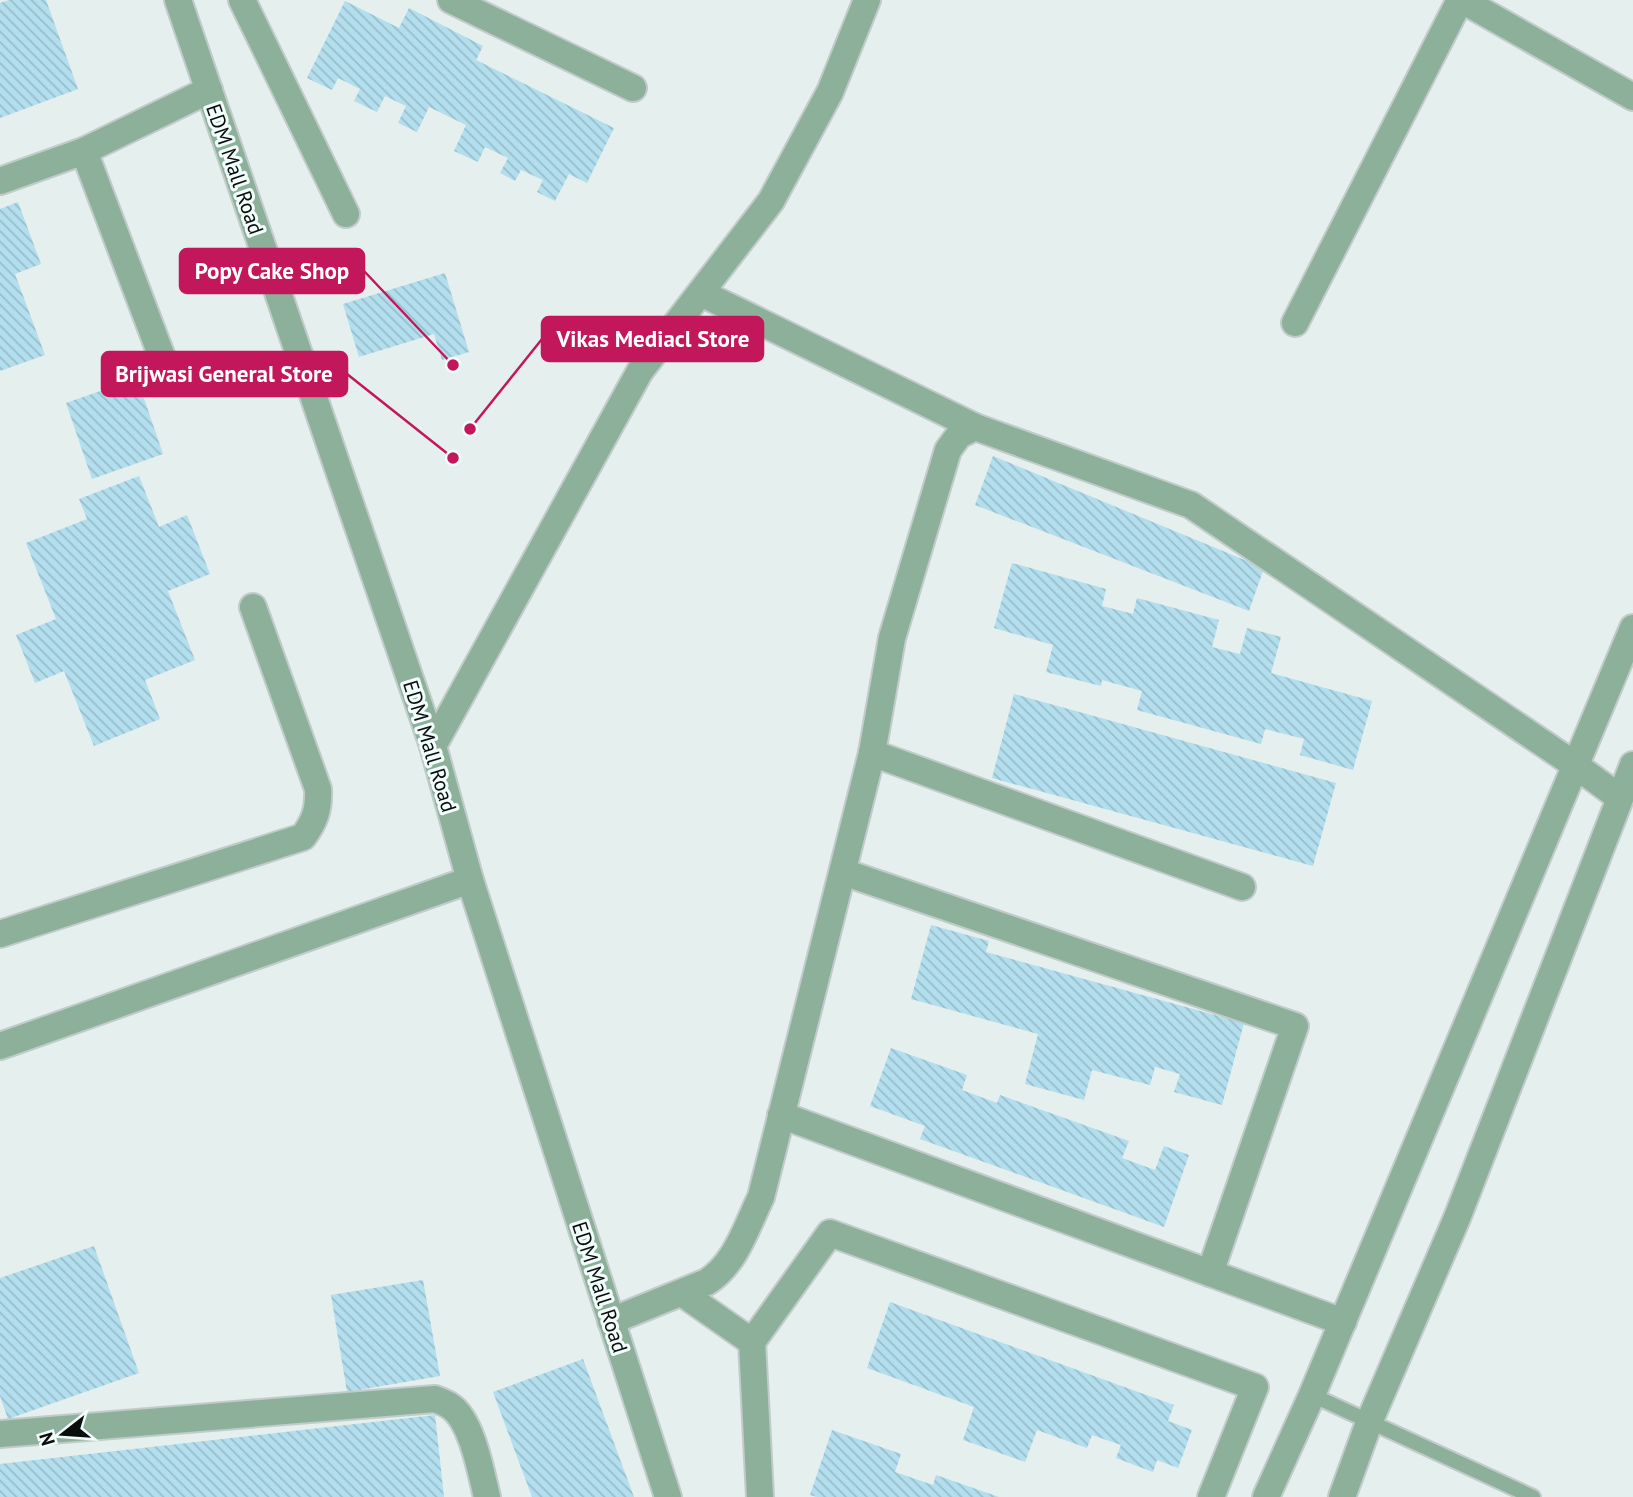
<svg xmlns="http://www.w3.org/2000/svg" width="1633" height="1497" viewBox="0 0 1633 1497" font-family="'PT Sans',sans-serif">
<defs>
<pattern id="building-back-hatch" width="6" height="6" patternUnits="userSpaceOnUse" patternTransform="scale(1.75)"><rect width="6" height="6" fill="#b2deee"/><path d="M-1 5l2 2M0 0l6 6M5-1l2 2" fill="none" stroke="#98bdcb"/></pattern>
</defs>
<rect width="100%" height="100%" fill="#e4efee"/>
<!-- building -->
<g fill="url(#building-back-hatch)">
<polygon points="9,0 46,0 78,89 0,118 0,3"/>
<polygon points="345,1 399,28 409,8 483,46 476,60 614,128 587,183 569,174 555,201 537,192 543,180 521,170 515,181 500,173 508,158 485,147 478,162 454,151 466,125 429,107 417,132 398,123 406,106 385,96 377,112 354,101 360,89 338,78 332,90 307,78"/>
<polygon points="18,202 41,264 15,274 45,355 0,371 0,209"/>
<polygon points="445,273 469,352 442,360 434,334 359,357 343,304"/>
<polygon points="137,378 163,454 92,479 66,403"/>
<polygon points="993,456 1264,568 1249,611 975,505"/>
<polygon points="139,476 159,527 187,515 210,574 168,591 195,660 145,680 160,719 94,746 64,671 35,683 16,635 56,619 26,543 87,519 79,499"/>
<polygon points="1012,563 1106,589 1102,606 1133,614 1137,598 1219,620 1212,647 1240,654 1247,628 1281,637 1271,673 1372,701 1353,770 1300,755 1304,739 1265,729 1261,744 1137,710 1142,691 1102,680 1101,686 1046,672 1053,645 994,628"/>
<polygon points="1014,694 1336,783 1313,866 992,778"/>
<polygon points="931,925 989,941 986,952 1244,1023 1222,1105 1174,1092 1180,1074 1155,1067 1150,1085 1092,1070 1084,1100 1025,1084 1038,1034 911,999"/>
<polygon points="891,1048 967,1075 962,1090 997,1103 1000,1095 1129,1141 1122,1158 1155,1170 1164,1146 1189,1155 1164,1227 920,1139 925,1126 870,1106"/>
<polygon points="94,1246 139,1373 8,1419 0,1396 0,1278"/>
<polygon points="423,1280 440,1376 347,1392 331,1295"/>
<polygon points="890,1302 1174,1405 1168,1421 1192,1430 1178,1468 1157,1460 1153,1472 1116,1458 1121,1445 1092,1435 1087,1448 1037,1430 1025,1462 963,1440 974,1407 867,1368"/>
<polygon points="583,1359 634,1497 532,1497 493,1392"/>
<polygon points="435,1415 444,1497 0,1497 0,1464"/>
<polygon points="832,1430 901,1454 895,1472 933,1485 936,1475 999,1497 817,1497 810,1495"/>
</g>
<g fill="none" stroke-linecap="round" stroke-linejoin="round">
<defs>
<polyline id="lane" points="1312,1395 1533,1497"/>
<g id="street">
<polyline points="178,0 433,746 470,880 668,1497"/>
<polyline points="242,0 346,214"/>
<polyline points="451,0 633,88"/>
<polyline points="1462,0 1633,97"/>
<polyline points="84,151 209,90"/>
<polyline points="0,181 84,151 165,365"/>
<polyline points="701,293 975,427"/>
<polyline points="1295,323 1460,0"/>
<polyline points="433,746 640,371 771,201 830,92 867,0"/>
<polyline points="872,753 1242,887"/>
<polyline points="843,872 1295,1026 1210,1273"/>
<path d="M0 934 303 837C315 821 319 809 318 789L253 607"/>
<polyline points="0,1046 470,880"/>
<polyline points="781,1115 1343,1322"/>
<polyline points="682,1293 752,1342"/>
<path d="M611 1321 707 1282C736 1263 746 1228 761 1197L872 753 892 638 948 450 959 435 975 427 1191 505 1575 765 1620 798"/>
<path d="M0 1434 435 1399C440 1401 446 1403 450 1406 472 1420 481 1473 487 1497"/>
<polyline points="760,1497 752,1342 830,1233 1255,1387 1211,1497"/>
<polyline points="1266,1497 1312,1395 1633,628"/>
<polyline points="1342,1497 1370,1420 1457,1218 1633,765"/>
</g>
</defs>
<!-- lane casing -->
<use href="#lane" stroke="#c1cbca" stroke-width="18"/>
<!-- street casing -->
<use href="#street" stroke="#c1cbca" stroke-width="30"/>
<!-- lane -->
<use href="#lane" stroke="#8cb09a" stroke-width="14"/>
<!-- street -->
<use href="#street" stroke="#8cb09a" stroke-width="26"/>
</g>
<g text-anchor="middle" dominant-baseline="central" stroke-width="6" stroke-linejoin="round" paint-order="stroke">
<!-- street labels -->
<g font-size="21" fill="#090d0c" stroke="#f1fcfb">
<text transform="translate(235 169) rotate(71)">EDM Mall Road</text>
<text transform="translate(430 746) rotate(73)">EDM Mall Road</text>
<text transform="translate(600 1287) rotate(72)">EDM Mall Road</text>
</g>
</g>
<!-- callouts -->
<path fill="none" stroke="#c2185b" stroke-width="2.5" d="M453 365L364 271M470 429L542 339M453 458L347 374"/>
<g fill="#c2185b" stroke="#f1fcfb" stroke-width="2.5">
<circle cx="453" cy="365" r="7"/>
<circle cx="470" cy="429" r="7"/>
<circle cx="453" cy="458" r="7"/>
</g>
<g fill="#c2185b" stroke="#c2185b" stroke-width="2.5">
<rect x="180" y="249" width="184" height="44" rx="7"/>
<rect x="542" y="317" width="221" height="44" rx="7"/>
<rect x="102" y="352" width="245" height="44" rx="7"/>
</g>
<g font-size="23" text-anchor="middle" font-weight="bold" fill="#fff">
<text x="272" y="279">Popy Cake Shop</text>
<text x="653" y="347">Vikas Mediacl Store</text>
<text x="224" y="382">Brijwasi General Store</text>
</g>
<!-- north arrow -->
<g transform="translate(63 1434) rotate(253)" stroke="#f1fcfb" stroke-width="5" paint-order="stroke">
<path d="M0-5L12 26L0 18L-12 26Z" fill="#090d0c"/>
<text y="-10" font-size="19" font-weight="bold" text-anchor="middle" fill="#090d0c">N</text>
</g>
</svg>
